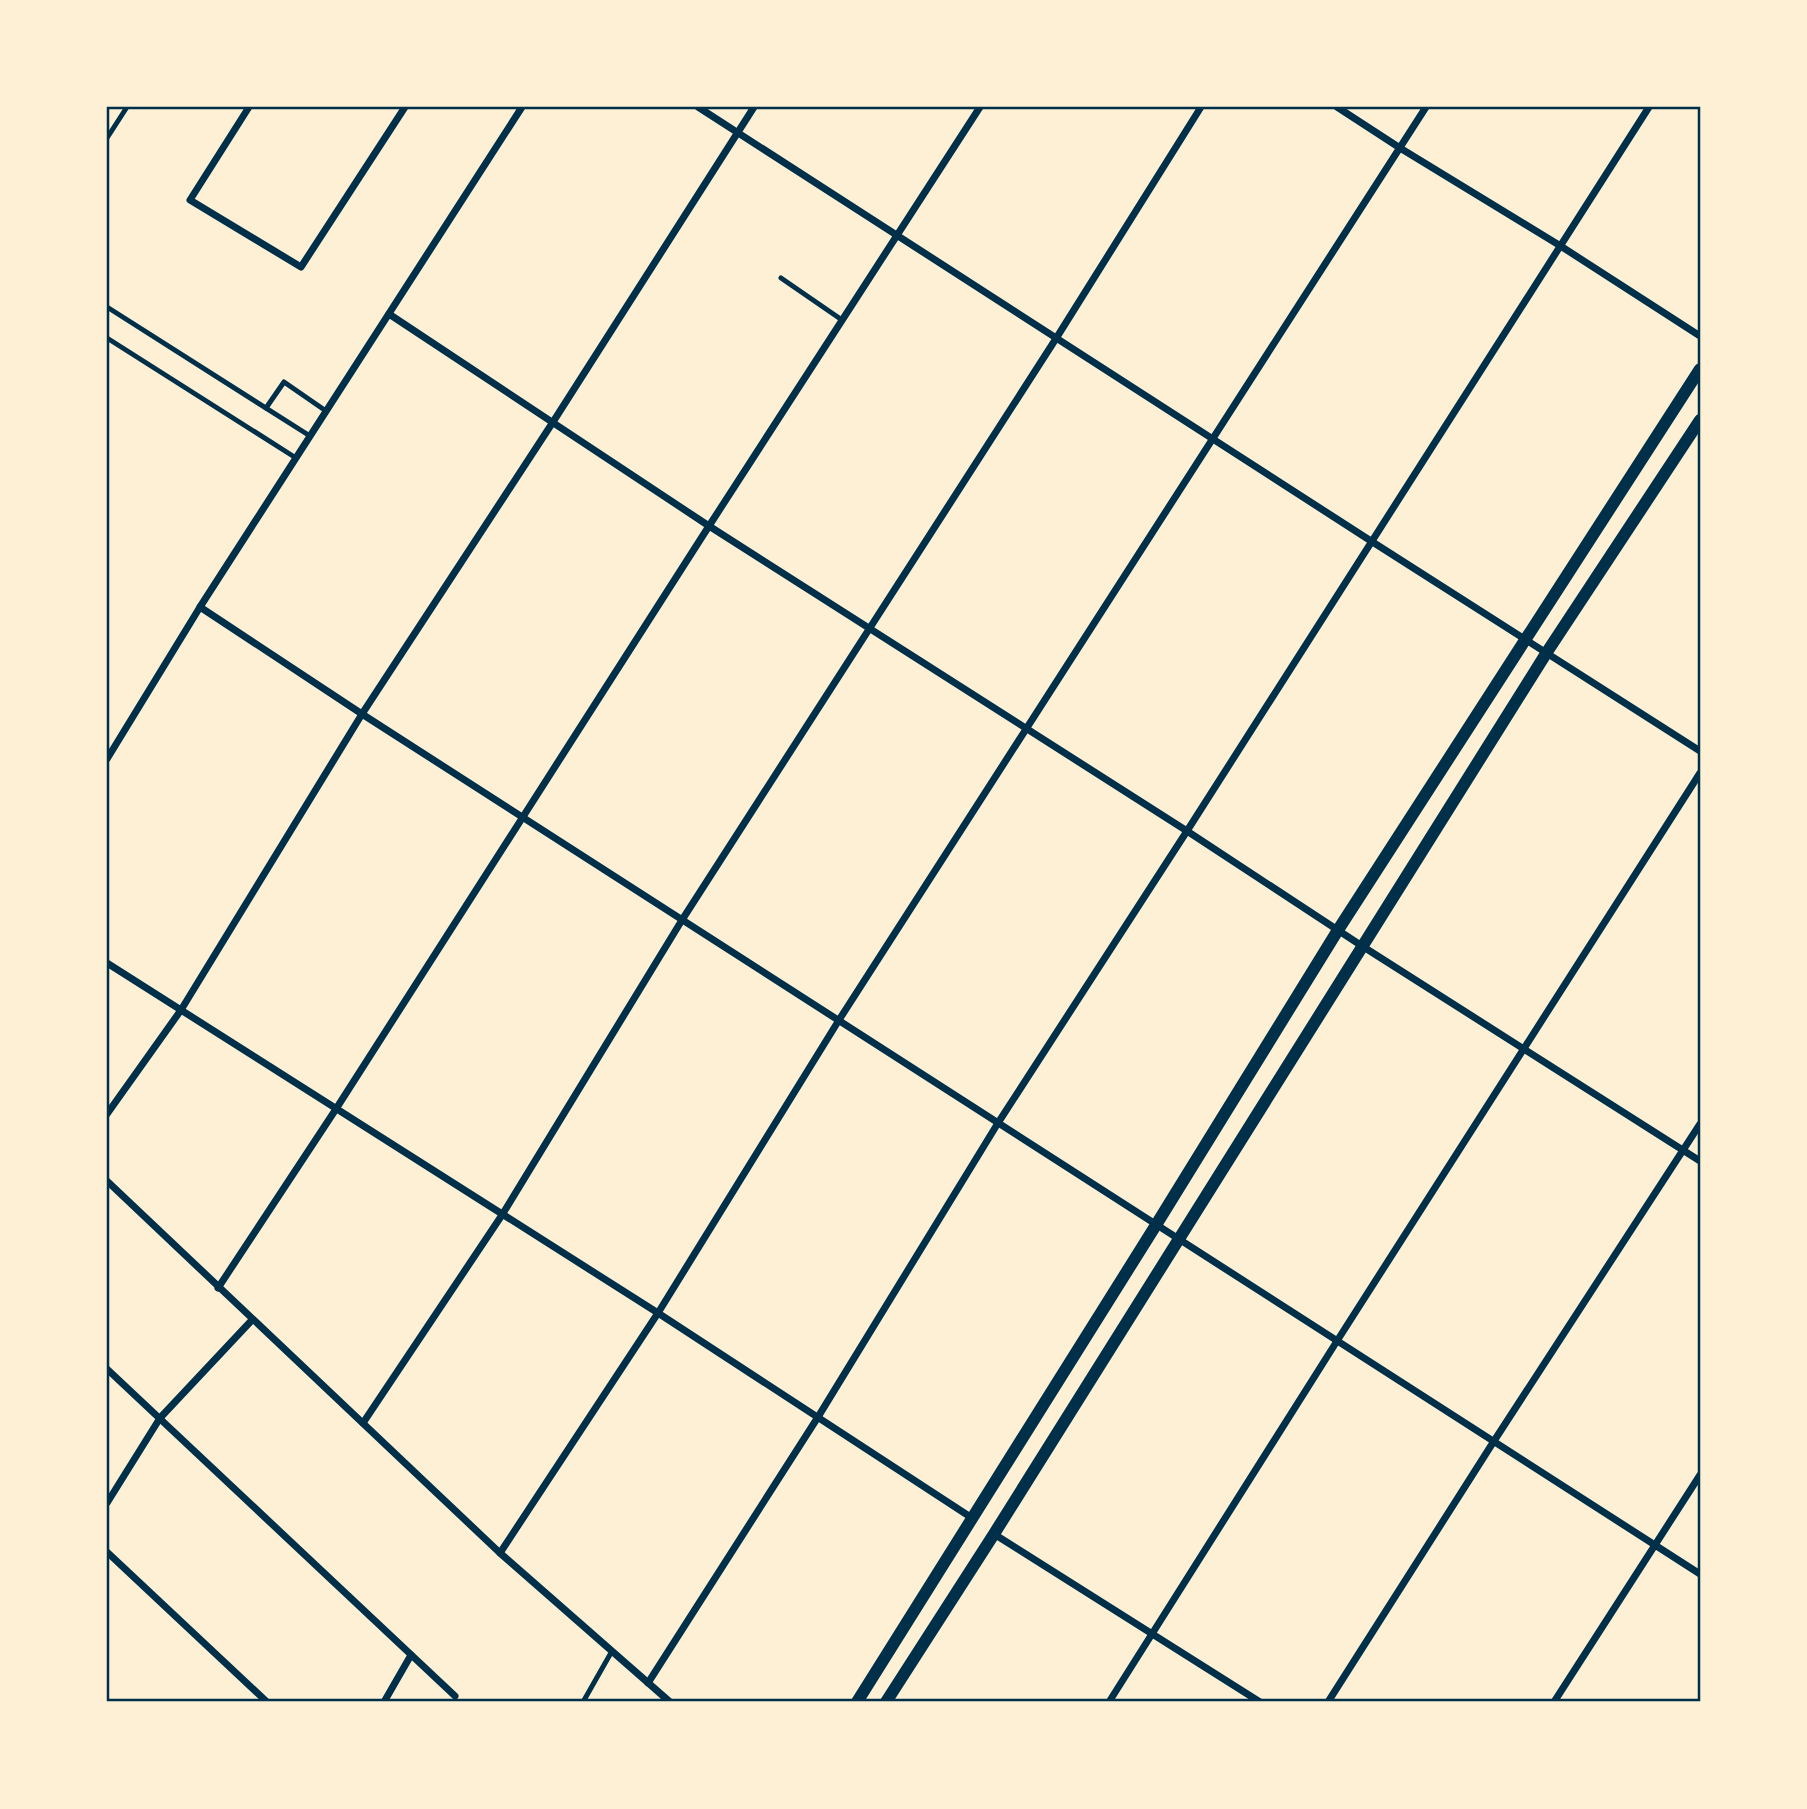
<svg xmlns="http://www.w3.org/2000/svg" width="1807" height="1809" viewBox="0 0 1807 1809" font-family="Mulish,sans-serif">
<rect width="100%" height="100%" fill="#fdf0d5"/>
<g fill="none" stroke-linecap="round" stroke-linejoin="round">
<!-- service -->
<g stroke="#003049" stroke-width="5">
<polyline points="107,138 127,107"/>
<polyline points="781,278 842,320"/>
<polyline points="107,307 310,436"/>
<polyline points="107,338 296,458"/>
<polyline points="266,408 284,382 326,411"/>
<polyline points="583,1702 612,1651"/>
</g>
<!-- minor -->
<g stroke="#003049" stroke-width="7">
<polyline points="249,107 190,200 301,267 405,107"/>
<polyline points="698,107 1371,541 1700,751"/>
<polyline points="1337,107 1400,148 1559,245 1700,336"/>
<polyline points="389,314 709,526 1187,831 1362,946 1700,1161"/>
<polyline points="200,607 362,714 1700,1574"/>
<polyline points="107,759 200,607 522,107"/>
<polyline points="107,963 658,1313 972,1518"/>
<polyline points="107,1114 181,1010 362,714 553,422 754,107"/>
<polyline points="107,1181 500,1553 670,1702"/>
<polyline points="218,1288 336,1109 709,526 980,107"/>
<polyline points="107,1369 455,1696"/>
<polyline points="363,1423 502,1215 682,920 1057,337 1201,107"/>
<polyline points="107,1503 160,1418 252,1320"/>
<polyline points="994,1534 1260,1702"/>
<polyline points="107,1552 267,1702"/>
<polyline points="500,1553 658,1313 839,1020 1426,107"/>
<polyline points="648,1683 818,1417 998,1123 1187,831 1649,107"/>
<polyline points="384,1702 411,1655"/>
<polyline points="1109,1702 1337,1341 1700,773"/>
<polyline points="1328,1702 1494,1441 1700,1124"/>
<polyline points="1554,1702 1700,1475"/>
</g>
<!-- tertiary -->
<g stroke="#003049" stroke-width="12">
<polyline points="857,1702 1156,1225 1338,930 1700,369"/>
<polyline points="886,1702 994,1534 1547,652 1700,420"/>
</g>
</g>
<!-- border -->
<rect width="1807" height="1809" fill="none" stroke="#fdf0d5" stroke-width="217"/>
<rect x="108" y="108" width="1591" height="1592" fill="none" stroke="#003049" stroke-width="2.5"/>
</svg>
